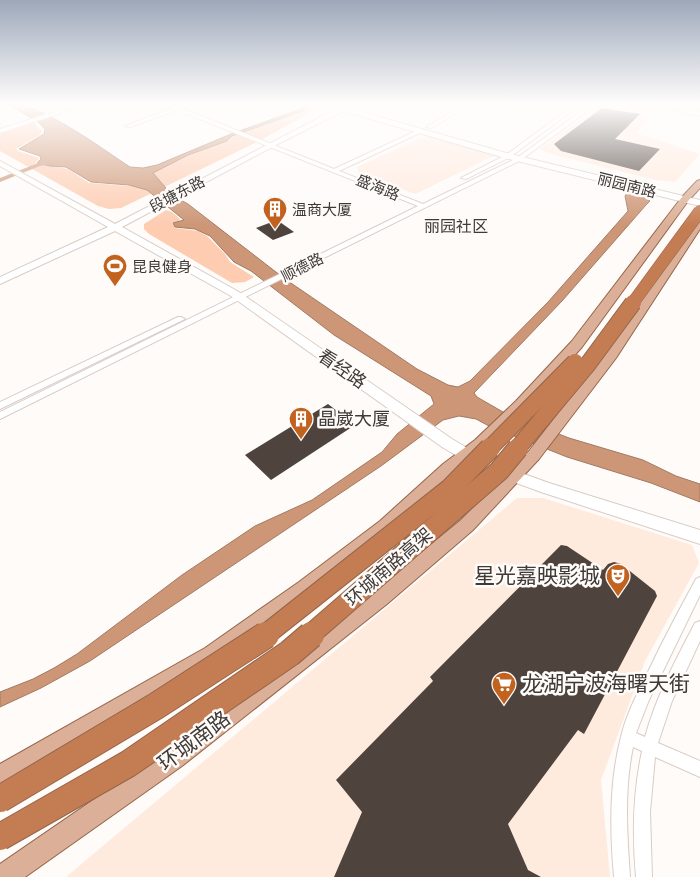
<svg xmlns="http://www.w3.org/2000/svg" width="700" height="877" viewBox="0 0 700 877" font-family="'Libre Baskerville','Noto Sans SC',serif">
<rect width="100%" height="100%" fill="#fefbf9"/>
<!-- built -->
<g fill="#ffeade">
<polygon points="604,103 620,103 656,111 636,133 700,154 675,182 656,180 554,155 539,149"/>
<polygon points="437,137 494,156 415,194 358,173 357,167 420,138"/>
<polygon points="517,498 543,498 692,545 699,563 645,661 601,780 610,877 66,877"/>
</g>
<!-- green -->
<g fill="#fdccb1">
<polygon points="310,103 320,104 321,107 255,143 121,208 109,209 98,206 0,151 0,134 34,123 42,131 40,135 16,149 18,151 37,157 39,159 35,163 68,169 89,183 129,186 188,155 228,141 233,136 308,111"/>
<polygon points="166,210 172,212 180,219 179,222 172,223 175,228 198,231 207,236 225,254 230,262 254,277 245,282 232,283 149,234 144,229 144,224"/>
</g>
<!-- water -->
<path fill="#cd9676" stroke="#a27a63" d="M6 103C42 103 99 147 130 167L143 168 157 165 231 134 295 111 303 107 304 103H309L307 110 232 136 227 141 188 155 153 173 166 188 163 190 188 204 285 279 417 369 448 385 458 387 470 381 548 302 628 211 625 196 627 193 638 194 650 201 646 205 562 301 474 393 477 397 503 412 569 438 643 460 676 476 700 484V502L651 483 567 457 489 426 476 419 459 416 443 420 381 466 90 661 41 688 0 707V692L33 679 54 668 77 654 182 575 255 526 312 500 382 452 397 434 434 404 431 396 334 335 251 271 234 262 210 236 195 229 175 227 173 223 184 220 147 190 129 185 91 182 66 167 50 166 37 163 41 159 40 156 19 149 44 134 45 129 38 122Z"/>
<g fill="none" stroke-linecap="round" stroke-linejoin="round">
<!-- canal -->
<polygon fill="#cd9676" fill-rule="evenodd" points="53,160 56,162 55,163 40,166 0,182 0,178 36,164"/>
</g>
<!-- building -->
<g fill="#4e433d">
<polygon points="602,108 640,114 615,139 660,149 639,171 561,151 554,144"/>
<polygon points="277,220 294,232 273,240 256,228"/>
<polygon points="328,404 355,425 271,480 245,455"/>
<polygon points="561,545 567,546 603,570 608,564 614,562 621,564 655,591 657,596 584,734 578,730 508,824 528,870 541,877 334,877 362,812 336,780 433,681 430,677"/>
</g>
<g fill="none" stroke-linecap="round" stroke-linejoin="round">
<defs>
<g id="street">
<polygon points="82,103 90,103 0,133 0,129"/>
<polygon points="162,103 169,103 177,106 185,103 193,103 181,108 334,169 418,130 422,130 422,132 339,171 423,204 517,158 592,103 598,103 521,160 0,419 0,412 418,206 177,110 130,127 125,126 173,108"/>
<polygon points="468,103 474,103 431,128 426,127"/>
<polygon points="577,103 583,103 510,157 466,179 461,178 506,155"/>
<polygon points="178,317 181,317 185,319 0,409 0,402"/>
<path d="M700 577V595L649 700 636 733 645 737C656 697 676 659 695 623L700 621V641L672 701 658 743 700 761V777L655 757 650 812 652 877H636C632 834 633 793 642 751L633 747C624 790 627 834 630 877H614C610 830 609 783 621 737 626 715 637 694 647 674 662 642 679 610 696 579Z"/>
</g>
<g id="secondary">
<polygon points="320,103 341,106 347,103 356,103 348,108 510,154 700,200 700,206 505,158 343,111 274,146 122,227 239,292 452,439 491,462 549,483 700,530 700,544 541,492 481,470 442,447 231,296 115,231 0,284 0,277 108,227 0,166 0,161 115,224 336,109"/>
<polygon points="645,103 660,103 700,112 700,116"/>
</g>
<g id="primary">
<polygon points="700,180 700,188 688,201 582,347 526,409 485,448 455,472 392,531 313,594 219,662 0,788 0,764 205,648 299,582 380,521 443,464 475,440 516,401 572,341 682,197 697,181"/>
<polygon points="700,218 700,229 616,358 539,459 473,530 387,604 182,766 25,877 0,877 0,864 166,750 373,592 461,520 529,451 606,352 697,219"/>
</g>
</defs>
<!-- street casing -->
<use href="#street" stroke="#d9ccc5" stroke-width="2"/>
<!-- secondary casing -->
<use href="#secondary" stroke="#d9ccc5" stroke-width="2"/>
<!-- primary casing -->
<use href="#primary" stroke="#956549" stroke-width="2"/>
<!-- street -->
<use href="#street" fill="#fff" fill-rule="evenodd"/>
<!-- secondary -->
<use href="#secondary" fill="#fff" fill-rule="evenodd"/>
<!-- primary -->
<use href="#primary" fill="#dcb098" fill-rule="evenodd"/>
<defs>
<polyline id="highway-bridge-far3" points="632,304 700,211"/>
<g id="highway-bridge-far2">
<polyline points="489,449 575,362"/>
<polyline points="517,449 588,364 633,303"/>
</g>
<g id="highway-bridge-far1">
<polyline points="264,636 450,489 490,448"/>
<polyline points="309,636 499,471 518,448"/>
</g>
<g id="highway-bridge">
<polyline points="0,799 156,706 266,635"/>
<polyline points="0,837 128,764 290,653 311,635"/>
</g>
</defs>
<!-- highway-bridge-far3 casing -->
<use href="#highway-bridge-far3" stroke="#956549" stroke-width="13" stroke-linecap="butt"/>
<!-- highway-bridge-far2 casing -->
<use href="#highway-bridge-far2" stroke="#956549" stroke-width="18" stroke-linecap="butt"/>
<!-- highway-bridge-far1 casing -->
<use href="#highway-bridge-far1" stroke="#956549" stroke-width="22" stroke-linecap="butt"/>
<!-- highway-bridge casing -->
<use href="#highway-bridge" stroke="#956549" stroke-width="28" stroke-linecap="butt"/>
<!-- highway-bridge-far3 -->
<use href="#highway-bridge-far3" stroke="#c47c53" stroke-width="12"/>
<!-- highway-bridge-far2 -->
<use href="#highway-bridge-far2" stroke="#c47c53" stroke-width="16"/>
<!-- highway-bridge-far1 -->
<use href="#highway-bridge-far1" stroke="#c47c53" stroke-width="20"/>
<!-- highway-bridge -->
<use href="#highway-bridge" stroke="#c47c53" stroke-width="26"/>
</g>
<!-- sky -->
<linearGradient id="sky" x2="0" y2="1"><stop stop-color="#9da8ba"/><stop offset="0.46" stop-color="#fffdfc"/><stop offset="1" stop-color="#fffdfc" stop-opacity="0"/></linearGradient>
<rect width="700" height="226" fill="url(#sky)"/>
<!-- icons -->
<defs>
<symbol id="building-pin" viewBox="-11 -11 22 30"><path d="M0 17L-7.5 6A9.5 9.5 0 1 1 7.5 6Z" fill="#c2621f" stroke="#fefbf9"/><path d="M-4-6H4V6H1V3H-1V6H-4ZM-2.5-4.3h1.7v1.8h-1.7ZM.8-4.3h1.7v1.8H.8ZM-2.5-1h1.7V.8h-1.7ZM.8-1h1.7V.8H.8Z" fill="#fff"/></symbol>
<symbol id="stadium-pin" viewBox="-11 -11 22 30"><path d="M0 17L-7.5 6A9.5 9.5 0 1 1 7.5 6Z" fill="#c2621f" stroke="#fefbf9"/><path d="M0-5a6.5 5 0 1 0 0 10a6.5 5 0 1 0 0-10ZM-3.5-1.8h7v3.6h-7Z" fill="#fff"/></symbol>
<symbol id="theatre-pin" viewBox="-11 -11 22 30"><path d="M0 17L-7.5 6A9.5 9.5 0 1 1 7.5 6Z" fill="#c2621f" stroke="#fefbf9"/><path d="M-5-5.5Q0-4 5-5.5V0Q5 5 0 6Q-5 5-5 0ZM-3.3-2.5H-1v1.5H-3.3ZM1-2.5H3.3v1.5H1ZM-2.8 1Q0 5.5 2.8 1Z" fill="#fff"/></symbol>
<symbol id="supermarket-pin" viewBox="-11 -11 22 30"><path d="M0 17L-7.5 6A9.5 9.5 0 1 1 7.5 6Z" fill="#c2621f" stroke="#fefbf9"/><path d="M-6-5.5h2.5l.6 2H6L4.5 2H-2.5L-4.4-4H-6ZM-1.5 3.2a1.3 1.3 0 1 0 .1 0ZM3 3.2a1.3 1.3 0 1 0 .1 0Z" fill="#fff"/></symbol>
</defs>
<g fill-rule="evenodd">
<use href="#building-pin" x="261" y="195" width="28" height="38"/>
<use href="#stadium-pin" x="101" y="252" width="28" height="38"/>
<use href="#building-pin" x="287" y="405" width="28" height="38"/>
<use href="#theatre-pin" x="604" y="562" width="28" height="38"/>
<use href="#supermarket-pin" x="490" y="670" width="28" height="38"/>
</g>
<g text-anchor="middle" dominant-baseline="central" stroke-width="5" stroke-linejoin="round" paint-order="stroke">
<!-- far-street labels -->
<g font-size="15" fill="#3f3a37" stroke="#fefbf9">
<text transform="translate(627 185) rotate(14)">丽园南路</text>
<text transform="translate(378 187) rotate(22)">盛海路</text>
<text transform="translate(177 194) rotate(-28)">段塘东路</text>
<text transform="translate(302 267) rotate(-27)">顺德路</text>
</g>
<!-- far-poi labels -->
<g font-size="15" fill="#3f3a37" stroke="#fefbf9" text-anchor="start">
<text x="292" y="209">温商大厦</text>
<text x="132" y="266">昆良健身</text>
</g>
<!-- far-quarter labels -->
<g font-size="16" fill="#3f3a37" stroke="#fefbf9">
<text x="456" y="226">丽园社区</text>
</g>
<!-- street labels -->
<g font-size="18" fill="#3f3a37" stroke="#fefbf9">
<text transform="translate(342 369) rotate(35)">看经路</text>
<text transform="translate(389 567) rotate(-41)">环城南路高架</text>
</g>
<!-- poi labels -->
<g font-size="18" fill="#3f3a37" stroke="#fefbf9" text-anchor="start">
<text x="318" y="419">晶崴大厦</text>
</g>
<!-- near-poi labels -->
<g font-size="21" fill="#3f3a37" stroke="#fefbf9" text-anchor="end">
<text x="600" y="576">星光嘉映影城</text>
<text x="522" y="684" text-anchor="start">龙湖宁波海曙天街</text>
</g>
<!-- near-street labels -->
<g font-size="21" fill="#3f3a37" stroke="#fefbf9">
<text transform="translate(194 741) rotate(-37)">环城南路</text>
</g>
</g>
</svg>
